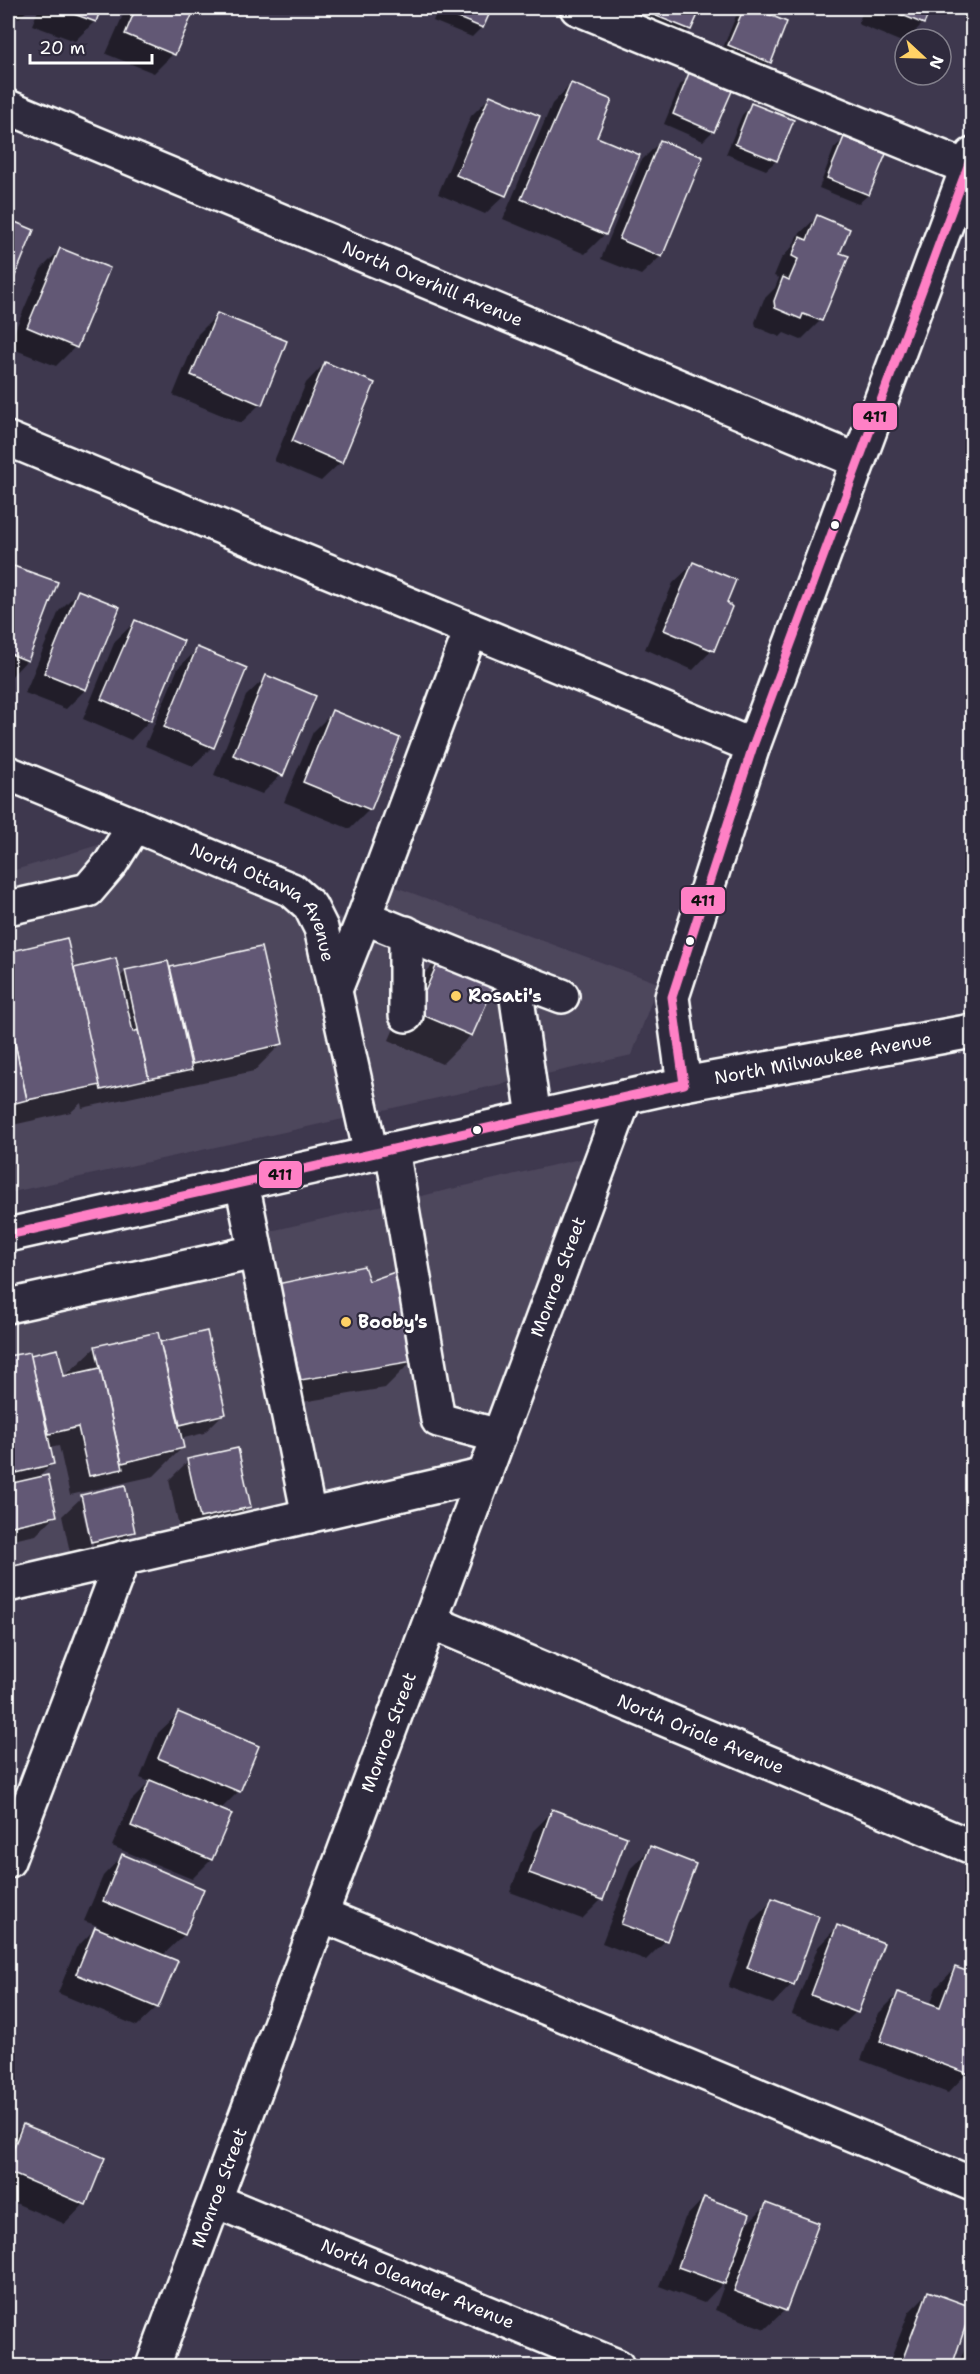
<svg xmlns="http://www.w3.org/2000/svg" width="980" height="2374" viewBox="0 0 980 2374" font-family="'Shantell Sans',sans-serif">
<rect width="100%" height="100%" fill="#3e384e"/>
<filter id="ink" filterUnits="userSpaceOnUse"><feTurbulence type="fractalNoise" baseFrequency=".0167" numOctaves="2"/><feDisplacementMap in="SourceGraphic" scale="12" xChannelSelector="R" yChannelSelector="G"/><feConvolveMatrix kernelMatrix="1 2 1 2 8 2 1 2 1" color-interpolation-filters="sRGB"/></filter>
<g filter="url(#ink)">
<!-- built -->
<g fill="#4d465c">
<polygon points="135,834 352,922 371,878 658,983 632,1055 8,1193 8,872"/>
<polygon points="610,1152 489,1486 8,1594 8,1292"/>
</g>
<!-- shadow -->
<g fill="#0007" fill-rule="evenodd">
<polygon points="8,8 30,8 19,18 8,14"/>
<polygon points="39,8 100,8 95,21 75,41 32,25"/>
<polygon points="126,8 193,8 173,54 154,73 106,54"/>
<polygon points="438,8 490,8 482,27 472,37 433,21"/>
<polygon points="604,8 647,8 632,22"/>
<polygon points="647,8 699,8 690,29 680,39 641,22"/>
<polygon points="745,8 786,22 770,62 760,72 720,55 736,16"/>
<polygon points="864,8 930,8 923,23 904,43 858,24"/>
<polygon points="690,75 713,131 703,141 664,124 680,85"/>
<polygon points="571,84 595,138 605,234 585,254 503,219 552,104"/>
<polygon points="490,97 505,195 485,214 438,194 471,116"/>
<polygon points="752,105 792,121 776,161 766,170 726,154 742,115"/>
<polygon points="844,139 884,155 868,195 858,204 819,188 834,148"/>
<polygon points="660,142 661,256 641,275 601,259 641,161"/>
<polygon points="817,217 838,254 821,320 801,340 784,333 780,337 756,327 755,322 764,299 775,288 779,278 774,276 781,259 793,246 797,236"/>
<polygon points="8,221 32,231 8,289"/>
<polygon points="61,249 75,347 56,366 8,347 41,269"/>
<polygon points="218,314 260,404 241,423 173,395 198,334"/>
<polygon points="325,363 341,462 321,481 274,461 306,383"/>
<polygon points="693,564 725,603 712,650 693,670 645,649 673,583"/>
<polygon points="9,566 27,660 8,680 8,567"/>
<polygon points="79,591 85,690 66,709 25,693 59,611"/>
<polygon points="135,622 150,720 131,740 83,719 115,641"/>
<polygon points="198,649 212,747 193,766 145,746 178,668"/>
<polygon points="266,677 281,775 262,794 214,775 246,696"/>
<polygon points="333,712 370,809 350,829 284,802 313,732"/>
<polygon points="972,795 972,821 969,798"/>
<polygon points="66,940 73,969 115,960 119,978 126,971 169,971 171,969 282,1043 254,1071 82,1108 81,1103 71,1112 8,1126 8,954"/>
<polygon points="441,957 495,980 470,1036 442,1064 389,1040 413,985"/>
<polygon points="368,1282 413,1360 385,1388 273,1407 249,1314 277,1286"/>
<polygon points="159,1343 224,1413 204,1433 180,1439 182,1448 154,1476 70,1495 59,1446 49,1448 52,1464 37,1479 56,1515 36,1535 8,1541 8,1358 28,1353 63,1378 96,1347"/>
<polygon points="188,1461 249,1506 230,1526 181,1537 169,1480"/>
<path d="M82 1497 133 1532 113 1551 72 1561 62 1516ZM82 1509H86L94 1549 92 1550Z"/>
<polygon points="178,1714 239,1791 220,1810 211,1860 192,1879 112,1846 131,1801 150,1782 140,1778 158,1733"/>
<polygon points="553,1811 602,1899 582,1919 510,1892 533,1831"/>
<polygon points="651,1848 666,1940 646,1960 602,1943 631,1868"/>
<polygon points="122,1856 202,1889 184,1935 162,1956 157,2007 137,2026 58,1993 76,1948 98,1926 84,1921 103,1876"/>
<polygon points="773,1900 818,1917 792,1984 773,2004 728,1987 753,1920"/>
<polygon points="837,1927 856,2012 837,2031 792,2014 818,1947"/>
<polygon points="955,1968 972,1975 972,2059 967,2073 948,2093 861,2060 879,2013 898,1994 930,2005 936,1988"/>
<polygon points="23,2126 84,2204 65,2224 8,2200 8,2141"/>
<polygon points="704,2198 743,2228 766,2205 785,2310 765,2329 715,2310 726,2280 704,2303 659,2286 685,2218"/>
<polygon points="928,2293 972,2309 951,2366 888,2366 909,2312"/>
<polygon points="972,2328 972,2366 958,2366"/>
</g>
<!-- building -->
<g fill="#625874" stroke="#fff" stroke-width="1.5">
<polygon points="57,8 101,8 96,22"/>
<polygon points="136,8 195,8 175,55 125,34"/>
<polygon points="443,8 492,8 483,28 441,11"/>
<polygon points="651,8 701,8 691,30 649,13"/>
<polygon points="744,8 753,8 787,22 771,63 728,45"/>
<polygon points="885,8 931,8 924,24"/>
<polygon points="689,73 732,91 714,132 673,114"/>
<polygon points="571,83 612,100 597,137 640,155 606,235 521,199"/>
<polygon points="490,95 540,116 506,196 456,175"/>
<polygon points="751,103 794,120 777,161 735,144"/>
<polygon points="844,137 886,154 869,195 827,178"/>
<polygon points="660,140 703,157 662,257 619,239"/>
<polygon points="817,215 850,229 840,253 849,256 822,321 803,314 801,319 775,308 774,301 783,277 789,280 798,259 792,256 800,237 807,240"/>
<polygon points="8,219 34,230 8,293"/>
<polygon points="60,248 110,268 77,348 27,327"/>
<polygon points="217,313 287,341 262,405 191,375"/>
<polygon points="325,362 375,383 342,463 292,441"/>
<polygon points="693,562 736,580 727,602 732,607 714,651 664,630"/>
<polygon points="8,564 58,582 28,661 8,653"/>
<polygon points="78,590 120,607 86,690 44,673"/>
<polygon points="135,620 184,641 151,721 101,699"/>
<polygon points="197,647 247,668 214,748 164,727"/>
<polygon points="266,675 316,696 283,776 233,755"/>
<polygon points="332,710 400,738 371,810 303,782"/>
<polygon points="67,938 101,1085 27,1100 8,1010 8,952"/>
<polygon points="261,947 283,1044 192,1064 170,967"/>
<polygon points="441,955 497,980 472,1036 416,1012"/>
<polygon points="116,958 133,1032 138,1030 149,1079 101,1090 74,968"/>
<polygon points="168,961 192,1070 149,1079 125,970"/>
<polygon points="8,1010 27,1100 8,1105"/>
<polygon points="364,1266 369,1281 395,1272 414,1361 301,1380 277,1284"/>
<polygon points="207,1331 226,1414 180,1425 160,1342"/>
<polygon points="158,1332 184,1448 122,1463 95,1346"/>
<polygon points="58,1349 64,1376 100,1368 123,1469 89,1476 78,1427 49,1434 30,1355"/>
<polygon points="30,1352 54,1464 8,1475 8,1356"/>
<polygon points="238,1448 251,1507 200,1518 187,1459"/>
<polygon points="48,1475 57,1516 8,1527 8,1484"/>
<polygon points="125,1485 135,1532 91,1542 81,1495"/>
<polygon points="178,1712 259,1746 240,1792 158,1758"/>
<polygon points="150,1780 232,1814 212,1860 131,1826"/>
<polygon points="552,1809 627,1837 603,1900 529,1873"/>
<polygon points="650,1846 696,1864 667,1941 621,1924"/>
<polygon points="122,1854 204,1889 185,1935 103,1901"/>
<polygon points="772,1898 819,1916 794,1985 747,1968"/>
<polygon points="837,1925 884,1943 858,2013 811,1995"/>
<polygon points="95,1927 178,1961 158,2008 76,1974"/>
<polygon points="955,1967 972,1973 972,2064 969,2074 880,2041 898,1992 940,2007"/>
<polygon points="23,2124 105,2158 86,2205 8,2172 8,2162"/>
<polygon points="704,2197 750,2214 725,2284 678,2267"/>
<polygon points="766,2203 819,2223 786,2311 734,2291"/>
<polygon points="928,2291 972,2307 952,2366 917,2366 902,2361"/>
</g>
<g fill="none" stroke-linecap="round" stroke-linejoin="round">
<defs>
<g id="minor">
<polyline points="577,8 968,168"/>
<path id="s1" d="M8 107 858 461"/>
<polyline points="8,439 753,746"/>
<path id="s2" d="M8 773 292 890 310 906 321 928 371 1154"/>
<polyline points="8,908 88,890 111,863 135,825"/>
<polyline points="364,917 514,978 534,1117"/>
<polyline points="514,978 562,996"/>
<polyline points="335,990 364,917 471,630"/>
<polyline points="406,1015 406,933"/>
<polyline points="684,1084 672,997 753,746 972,155"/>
<polyline points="392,1149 438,1420 499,1436"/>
<polyline points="242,1183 309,1516"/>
<polyline points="8,1306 255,1252"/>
<polyline points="8,1585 485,1475"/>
<path id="s3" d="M431 1622 972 1847"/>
<polyline points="8,1861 123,1558"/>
<polyline points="320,1914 972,2184"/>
<path id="s4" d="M216 2201 617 2366"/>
<path id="s5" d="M153 2366 625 1097"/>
</g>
<g id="major">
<path id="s6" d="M8 1235 684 1084 972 1031"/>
</g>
</defs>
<!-- minor casing -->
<use href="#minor" stroke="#fff" stroke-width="38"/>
<!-- major casing -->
<use href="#major" stroke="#fff" stroke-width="38"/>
<!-- minor -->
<use href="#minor" stroke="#2f2a3d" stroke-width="33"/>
<!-- major -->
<use href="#major" stroke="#2f2a3d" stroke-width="33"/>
<defs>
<polyline id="bus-1" points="8,1235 684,1084 672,997 753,746 972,155"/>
</defs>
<!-- bus-1 casing -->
<use href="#bus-1" stroke="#2f2a3d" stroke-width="14"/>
<!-- bus-1 -->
<use href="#bus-1" stroke="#ff80c5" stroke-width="9"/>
</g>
</g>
<!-- markers -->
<g fill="#fff" stroke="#2f2a3d" stroke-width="2">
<circle cx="835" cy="525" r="5"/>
<circle cx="690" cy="941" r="5"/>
<circle cx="477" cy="1130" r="5"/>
</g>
<g fill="#ffd166" stroke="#2f2a3d" stroke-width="2">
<circle cx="456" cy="996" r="6"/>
<circle cx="346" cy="1322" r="6"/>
</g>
<g text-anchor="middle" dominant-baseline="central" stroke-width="4.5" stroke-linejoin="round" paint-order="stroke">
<!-- street labels -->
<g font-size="18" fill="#fff" stroke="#2f2a3d">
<text stroke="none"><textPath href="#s1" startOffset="460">North Overhill Avenue</textPath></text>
<text stroke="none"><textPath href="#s2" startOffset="294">North Ottawa Avenue</textPath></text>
<text stroke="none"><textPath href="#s6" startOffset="834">North Milwaukee Avenue</textPath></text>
<text stroke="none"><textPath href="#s5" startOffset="1162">Monroe Street</textPath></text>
<text stroke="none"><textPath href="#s5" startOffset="676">Monroe Street</textPath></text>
<text stroke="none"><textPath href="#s3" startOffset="292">North Oriole Avenue</textPath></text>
<text stroke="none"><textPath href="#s5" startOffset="190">Monroe Street</textPath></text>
<text stroke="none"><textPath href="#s4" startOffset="218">North Oleander Avenue</textPath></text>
</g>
<!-- poi labels -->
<g font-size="18" font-weight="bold" fill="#fff" stroke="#2f2a3d" text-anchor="start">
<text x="468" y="996">Rosati's</text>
<text x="358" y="1322">Booby's</text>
</g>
</g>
<g stroke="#2f2a3d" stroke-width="2">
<rect x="852" y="402" width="46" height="29" rx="6" fill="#ff80c5"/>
<rect x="680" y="886" width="46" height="29" rx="6" fill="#ff80c5"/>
<rect x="258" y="1160" width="45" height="29" rx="6" fill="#ff80c5"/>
</g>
<g font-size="16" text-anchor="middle" font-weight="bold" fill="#111">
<text x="875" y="422">411</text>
<text x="703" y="906">411</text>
<text x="280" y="1180">411</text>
</g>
<!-- margin -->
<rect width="980" height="2374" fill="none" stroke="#2f2a3d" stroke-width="30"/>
<rect x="15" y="15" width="950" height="2344" fill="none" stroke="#fff" stroke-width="2" filter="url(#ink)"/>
<!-- north arrow -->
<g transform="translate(923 57) rotate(112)"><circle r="28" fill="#2f2a3d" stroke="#827f8b" stroke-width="1.5"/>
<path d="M0-4.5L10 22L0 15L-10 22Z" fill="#ffd166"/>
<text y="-9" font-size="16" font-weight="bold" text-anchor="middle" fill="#ffffff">N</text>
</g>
<!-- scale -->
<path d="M30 54v9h122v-9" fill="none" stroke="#ffffff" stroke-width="3"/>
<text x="39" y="54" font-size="18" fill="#ffffff" stroke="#2f2a3d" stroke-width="4.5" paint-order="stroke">20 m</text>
</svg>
